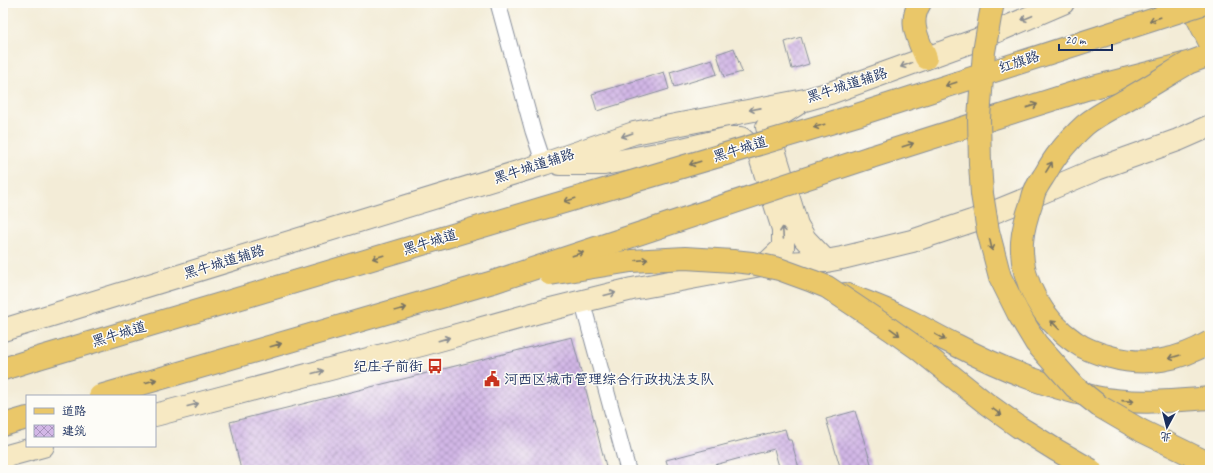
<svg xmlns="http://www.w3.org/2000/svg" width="1213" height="473" viewBox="0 0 1213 473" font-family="Caveat,'LXGW WenKai TC',sans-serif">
<defs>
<pattern id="building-cross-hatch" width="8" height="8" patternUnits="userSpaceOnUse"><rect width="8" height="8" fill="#d2b7e6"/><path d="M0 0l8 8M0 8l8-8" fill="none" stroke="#aa95be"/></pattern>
</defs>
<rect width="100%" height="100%" fill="#fdfcf7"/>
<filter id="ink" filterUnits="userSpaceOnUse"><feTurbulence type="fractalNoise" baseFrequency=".025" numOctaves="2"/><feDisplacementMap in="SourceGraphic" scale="8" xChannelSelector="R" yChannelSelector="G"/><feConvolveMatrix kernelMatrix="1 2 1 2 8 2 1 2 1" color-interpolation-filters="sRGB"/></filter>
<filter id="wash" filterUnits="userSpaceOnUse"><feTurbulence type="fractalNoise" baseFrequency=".012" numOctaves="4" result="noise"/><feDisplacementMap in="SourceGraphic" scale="16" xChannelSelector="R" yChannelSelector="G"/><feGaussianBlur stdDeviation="0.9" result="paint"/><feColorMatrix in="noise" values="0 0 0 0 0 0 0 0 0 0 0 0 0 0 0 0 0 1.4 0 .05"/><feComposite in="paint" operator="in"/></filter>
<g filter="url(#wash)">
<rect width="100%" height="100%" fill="#f3ecd7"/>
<g id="blocks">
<!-- building -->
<g fill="url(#building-cross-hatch)">
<polygon points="801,37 809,64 792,69 785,42"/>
<polygon points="734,48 742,72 724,77 717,54"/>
<polygon points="712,59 717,74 674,87 670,72"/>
<polygon points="664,72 669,89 597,111 592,94"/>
<polygon points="572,337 607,470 241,470 230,422"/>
<polygon points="855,411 873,470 841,470 826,419"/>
<polygon points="785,429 788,440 791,440 799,468 791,470 780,470 774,449 696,470 669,470 666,460"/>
</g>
</g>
</g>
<g filter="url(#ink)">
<use href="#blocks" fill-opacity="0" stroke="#878e9a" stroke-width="1"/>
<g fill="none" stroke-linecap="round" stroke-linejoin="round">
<defs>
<g id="street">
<polyline points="498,3 533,131 544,164"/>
<polyline points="582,301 628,470"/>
</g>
<g id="secondary">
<polyline points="796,105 772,120 767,127 797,225 805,239 826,261"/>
<polyline points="560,164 604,164 683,149 730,138 741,138 759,154 783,229 783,248 766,264"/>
<polyline points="3,330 544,164 634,133 805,100 830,93 979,39 1063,3"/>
<polyline points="155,415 425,344 543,311 632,289 766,264 826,261 842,258 912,241 972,221 1031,197 1097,169 1178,140 1210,126"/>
<polyline points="3,457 43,446"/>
</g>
<g id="primary">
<path d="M920 3C908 22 918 39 926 58"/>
<polyline points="1190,3 1210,43"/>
</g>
<g id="highway">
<polyline points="871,157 1086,89 1188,63 1210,55"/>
<path d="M845 294C863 301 882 307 899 316 918 324 936 336 956 345 1000 368 1046 387 1095 397 1133 405 1172 401 1210 398"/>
<polyline points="3,369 35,359"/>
<polyline points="3,425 27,418"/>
</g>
</defs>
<!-- street casing -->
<use href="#street" stroke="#878e9a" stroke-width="17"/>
<!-- secondary casing -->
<use href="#secondary" stroke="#878e9a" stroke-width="24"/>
<!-- primary casing -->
<use href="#primary" stroke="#878e9a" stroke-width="24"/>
<!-- highway casing -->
<use href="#highway" stroke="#878e9a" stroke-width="24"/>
<!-- street -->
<use href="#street" stroke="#fff" stroke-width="15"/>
<!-- secondary -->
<use href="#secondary" stroke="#f7e9c3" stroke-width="22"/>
<!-- primary -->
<use href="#primary" stroke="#eac769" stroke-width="22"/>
<!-- highway -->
<use href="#highway" stroke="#eac769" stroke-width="22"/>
<defs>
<g id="highway-bridge">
<polyline points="993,3 990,17 984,52 979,118 980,164 982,194 988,231 1000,277 1018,313 1036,343 1075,387 1099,406 1142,431 1210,464"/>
<path d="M1188 63C1168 75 1147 88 1126 100 1112 108 1097 115 1085 125 1075 134 1066 144 1058 154 1054 159 1051 164 1048 169 1045 175 1040 181 1037 187 1034 191 1033 197 1032 201 1027 215 1023 228 1022 242 1020 282 1043 320 1075 342 1086 350 1099 354 1111 357 1145 367 1180 360 1210 342"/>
<polyline points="550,274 631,261 685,258 733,261 752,263 779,269 812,281 827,287 890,329 917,348 987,404 1019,427 1056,450 1091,470"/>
<polyline points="35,359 857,115 1205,3"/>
<polyline points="100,396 493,282 871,157"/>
</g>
</defs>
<!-- highway-bridge casing -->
<use href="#highway-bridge" stroke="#878e9a" stroke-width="24" stroke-linecap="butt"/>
<!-- highway-bridge -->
<use href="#highway-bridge" stroke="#eac769" stroke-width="22"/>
</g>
<!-- one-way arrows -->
<defs><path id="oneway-shaft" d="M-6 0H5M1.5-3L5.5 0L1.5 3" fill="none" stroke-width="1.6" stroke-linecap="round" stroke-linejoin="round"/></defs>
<g stroke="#898c90">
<use href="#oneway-shaft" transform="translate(1027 18) rotate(157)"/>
<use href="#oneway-shaft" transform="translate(906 65) rotate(159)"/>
<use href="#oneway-shaft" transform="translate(755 109) rotate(169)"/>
<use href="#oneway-shaft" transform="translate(627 135) rotate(161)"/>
<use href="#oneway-shaft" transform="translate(783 233) rotate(-94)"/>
<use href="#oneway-shaft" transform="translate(610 294) rotate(-14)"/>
<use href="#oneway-shaft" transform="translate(444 339) rotate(-16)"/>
<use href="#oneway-shaft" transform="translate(318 372) rotate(-14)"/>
<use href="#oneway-shaft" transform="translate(193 405) rotate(-15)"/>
</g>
<g stroke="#787363">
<use href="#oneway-shaft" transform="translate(1155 19) rotate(162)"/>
<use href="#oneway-shaft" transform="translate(951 84) rotate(162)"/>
<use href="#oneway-shaft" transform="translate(1032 106) rotate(-18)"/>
<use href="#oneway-shaft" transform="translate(819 126) rotate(163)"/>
<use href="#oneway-shaft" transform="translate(908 145) rotate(-18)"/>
<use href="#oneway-shaft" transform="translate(695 163) rotate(163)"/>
<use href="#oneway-shaft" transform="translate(1049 167) rotate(-58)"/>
<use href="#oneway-shaft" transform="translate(570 200) rotate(163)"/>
<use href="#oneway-shaft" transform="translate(991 245) rotate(77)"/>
<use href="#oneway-shaft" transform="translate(578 254) rotate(-18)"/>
<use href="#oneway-shaft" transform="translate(378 257) rotate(163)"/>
<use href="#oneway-shaft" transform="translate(642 260) rotate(-5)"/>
<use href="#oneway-shaft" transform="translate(401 309) rotate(-16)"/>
<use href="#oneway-shaft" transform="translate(1055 325) rotate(-134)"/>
<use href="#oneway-shaft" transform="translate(895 332) rotate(36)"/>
<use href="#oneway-shaft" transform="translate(940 337) rotate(29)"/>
<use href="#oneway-shaft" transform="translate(276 345) rotate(-16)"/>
<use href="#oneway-shaft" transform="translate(1174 357) rotate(164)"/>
<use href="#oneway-shaft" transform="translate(151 381) rotate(-16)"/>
<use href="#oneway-shaft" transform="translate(1128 401) rotate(4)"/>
<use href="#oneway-shaft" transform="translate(997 412) rotate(36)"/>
</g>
</g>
<!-- icons -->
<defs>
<symbol id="bus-bare" viewBox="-9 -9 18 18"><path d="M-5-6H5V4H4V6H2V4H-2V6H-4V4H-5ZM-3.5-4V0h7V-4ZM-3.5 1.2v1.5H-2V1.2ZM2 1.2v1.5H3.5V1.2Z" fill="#c8321e" stroke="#fdfcf7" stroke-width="2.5" paint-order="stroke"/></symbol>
<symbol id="civic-bare" viewBox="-9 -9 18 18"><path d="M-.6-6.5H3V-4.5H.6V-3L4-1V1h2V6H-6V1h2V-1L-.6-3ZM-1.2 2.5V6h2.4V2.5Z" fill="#c8321e" stroke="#fdfcf7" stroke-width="2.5" paint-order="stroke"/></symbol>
</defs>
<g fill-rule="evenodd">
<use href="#bus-bare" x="424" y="355" width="22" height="22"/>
<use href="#civic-bare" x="481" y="368" width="22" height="22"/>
</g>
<g text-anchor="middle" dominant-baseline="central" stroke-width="3" stroke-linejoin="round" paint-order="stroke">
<!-- street labels -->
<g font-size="14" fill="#1b2f5e" stroke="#fdfcf7">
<text transform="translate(1019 62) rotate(-18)">红旗路</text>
<text transform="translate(847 85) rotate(-18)">黑牛城道辅路</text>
<text transform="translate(740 149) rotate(-17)">黑牛城道</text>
<text transform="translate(534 166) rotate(-18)">黑牛城道辅路</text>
<text transform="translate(430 242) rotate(-17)">黑牛城道</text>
<text transform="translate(224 262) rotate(-17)">黑牛城道辅路</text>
<text transform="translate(119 334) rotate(-17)">黑牛城道</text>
</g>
<!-- poi labels -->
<g font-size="14" fill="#1b2f5e" stroke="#fdfcf7" text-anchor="end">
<text x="423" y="366">纪庄子前街</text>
<text x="504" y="379" text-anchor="start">河西区城市管理综合行政执法支队</text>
</g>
</g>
<!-- margin -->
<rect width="1213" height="473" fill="none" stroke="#fdfcf7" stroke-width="16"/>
<!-- legend -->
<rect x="26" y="395" width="130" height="52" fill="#fdfcf7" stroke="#a3aaba"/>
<rect x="34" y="408" width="20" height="6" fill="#eac769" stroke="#a3aaba"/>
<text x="62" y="415" font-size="12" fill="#1b2f5e">道路</text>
<rect x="34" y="425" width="20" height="12" fill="url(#building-cross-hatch)" stroke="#a3aaba"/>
<text x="62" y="435" font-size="12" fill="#1b2f5e">建筑</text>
<!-- north arrow -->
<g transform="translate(1167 427) rotate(187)" stroke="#fdfcf7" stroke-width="3" paint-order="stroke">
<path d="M0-3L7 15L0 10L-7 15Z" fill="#1b2f5e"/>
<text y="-6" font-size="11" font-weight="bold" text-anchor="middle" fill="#1b2f5e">北</text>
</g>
<!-- scale -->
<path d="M1059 44v6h53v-6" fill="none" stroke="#1b2f5e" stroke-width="2"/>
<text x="1065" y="44" font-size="12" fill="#1b2f5e" stroke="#fdfcf7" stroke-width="3" paint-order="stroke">20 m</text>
</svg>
